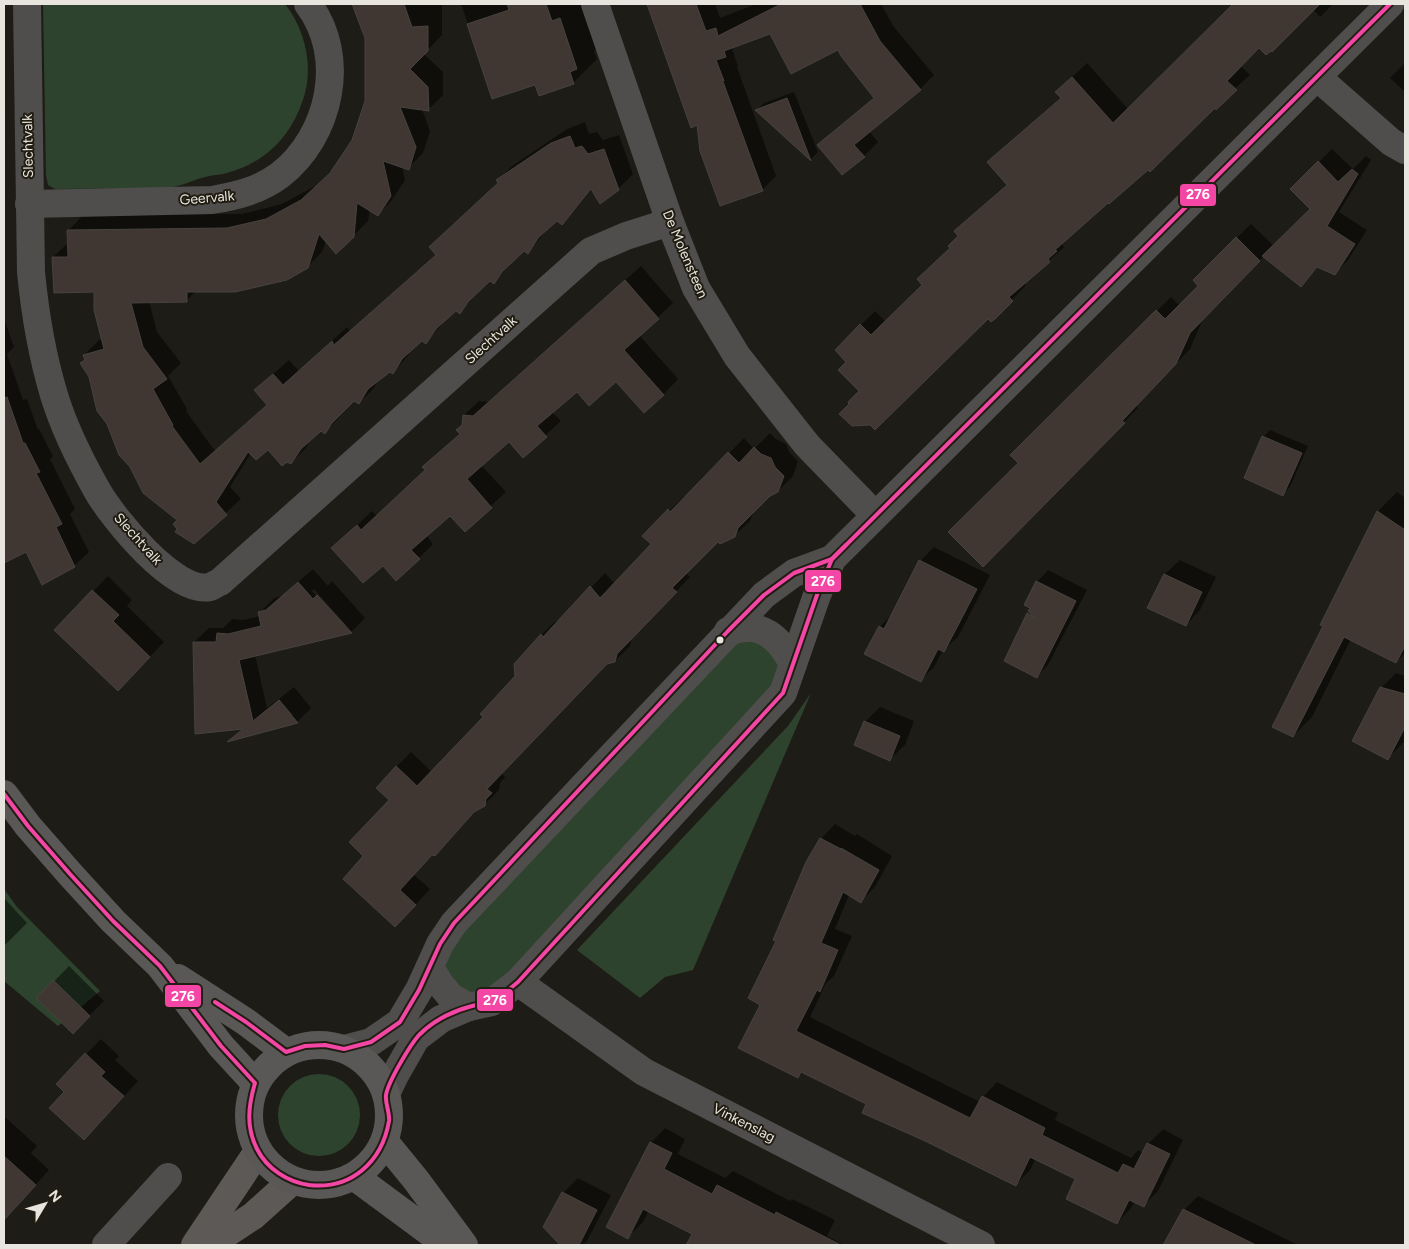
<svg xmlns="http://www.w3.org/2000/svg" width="1409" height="1249" viewBox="0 0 1409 1249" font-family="Figtree,sans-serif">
<rect width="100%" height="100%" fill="#1e1c16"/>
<!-- green -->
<g fill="#2e432e">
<path d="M43 4H285C304 28 313 63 305 93 294 133 268 162 227 173 220 175 212 175 205 177 193 180 181 186 169 188 158 190 145 188 134 188 108 188 81 189 55 189L48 185 46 175Z"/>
<polygon points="748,637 780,657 783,674 504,984 469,997 445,971 447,955 452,942 727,646"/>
<polygon points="811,693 693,970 665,977 640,998 577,950 788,726"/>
<polygon points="4,889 17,907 100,991 58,1026 4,981"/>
<circle cx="319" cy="1115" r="41"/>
</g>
<!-- shadow -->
<g fill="#0007" fill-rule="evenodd">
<polygon points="354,4 442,4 442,35 424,54 443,72 443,95 428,110 422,109 430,131 423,153 408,168 402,166 405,180 392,200 378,215 370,209 368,221 353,236 326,241 322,252 307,267 196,291 186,301 149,301 157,332 181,363 168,376 187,409 186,411 215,451 268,404 271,376 289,360 299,371 347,327 350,331 437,254 499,182 498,180 512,166 567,129 585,122 589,134 597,132 603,140 619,135 633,174 618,189 592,189 577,208 562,223 557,219 528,252 524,249 494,282 490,279 460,312 456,310 426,342 422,339 415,346 407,357 393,372 390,371 379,379 374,388 359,403 354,400 325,433 321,430 313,436 306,448 291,463 268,448 251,453 230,487 241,499 194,542 178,520 82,363 86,359 84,355 99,340 102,340 95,290 53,257 68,243 69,230 83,215 242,214 282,204 317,185 333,171 353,140 366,101 366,38"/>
<polygon points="461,4 585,4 600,45 594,51 597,59 573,83 536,84 493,97"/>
<polygon points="647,4 715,4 720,18 756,4 881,4 894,27 934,75 920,89 869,131 878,142 864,156 819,145 833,131 875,97 839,48 771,33 736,45 732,49 738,66 737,67 776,176 762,190 698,124 692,126"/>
<polygon points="1233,4 1333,4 1320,17 1313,9 1260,47 1241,66 1250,75 1070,236 1062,244 1064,247 1024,283 1026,285 994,319 988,317 851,404 860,391 848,362 836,350 875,311 886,322 924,285 952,248 960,236 955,231 1008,183 1003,148 1061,97 1071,78 1087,63 1128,109"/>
<polygon points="1405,63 1405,92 1390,78"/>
<polygon points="794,92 818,152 811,159 757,110 764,103"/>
<polygon points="1332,149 1353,169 1366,156 1371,160 1339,212 1367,230 1348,260 1335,273 1319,266 1301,286 1264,256 1204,317 1190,349 1136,406 1138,408 983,565 1019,463 1012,455 1171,297 1180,306 1200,286 1194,280 1251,224 1274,246 1312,209 1292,189"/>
<polygon points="641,266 673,303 639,335 678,379 664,394 644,411 616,380 577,391 552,412 561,421 523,456 509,440 481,465 506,492 465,530 450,514 426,535 433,544 419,558 383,564 333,548 372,511 377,516 427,470 424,467 460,433 463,425 464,415 479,401 489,402"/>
<polygon points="4,318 14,347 7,354 23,400 27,399 38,430 39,429 53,456 50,459 75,509 70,514 89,552 74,566 27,550 4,562"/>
<polygon points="1270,430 1308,446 1290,487 1283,494 1263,437"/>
<polygon points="770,433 776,439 786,444 789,452 798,461 793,476 778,491 770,495 753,512 750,521 734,536 718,540 686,573 690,577 632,637 630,646 615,661 607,663 501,773 505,777 500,783 499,790 484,805 476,809 413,874 430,889 410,911 365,856 391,800 396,767 411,752 432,772 485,716 516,677 541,635 556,621 558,622 605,573 615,584 653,544 644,536 684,496 685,498 744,438 754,449"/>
<polygon points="1397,492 1405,498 1405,653 1396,662 1351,639 1312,717 1293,736 1325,626 1321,624 1378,511"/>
<polygon points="934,547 990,575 958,637 943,650 934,667 920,681 880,627 893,613 920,561"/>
<polygon points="1180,560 1216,577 1200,610 1186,625 1149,607 1165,574"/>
<path d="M313 569 328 586 332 581 365 618 351 632 255 655 267 708 277 700 290 715H293L279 699 294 687 311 708 297 722 231 740 243 728 194 642 209 628H223L232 619 243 620 260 616 259 613 274 598 282 596ZM314 589 346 625H343L312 591Z"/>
<polygon points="1048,570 1087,590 1048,665 1037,676 1028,614 1031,612 1037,582"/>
<polygon points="108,576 132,600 127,606 164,642 132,675 56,630"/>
<polygon points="1396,673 1405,676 1405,739 1403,743 1388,758 1381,688"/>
<polygon points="880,707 914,721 905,745 890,759 865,722"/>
<polygon points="835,824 855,836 857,834 892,856 875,887 861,901 849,895 835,929 852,936 834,976 826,983 810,1017 980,1102 983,1097 997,1082 1058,1113 1055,1120 1131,1158 1138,1150 1144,1153 1148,1144 1163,1129 1183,1140 1158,1191 1143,1206 1135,1201 1131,1208 1117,1223 1077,1178 1036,1158 1030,1170 1015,1185 868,1104 803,1072 798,1077 762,1004 778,940 821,839"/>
<polygon points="4,898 27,923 4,946"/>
<polygon points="69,966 104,1001 73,1032 38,998"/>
<polygon points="101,1039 119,1056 115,1060 138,1081 99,1124 66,1092 86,1054"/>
<polygon points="5,1117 37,1146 31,1153 49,1170 4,1219 4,1119"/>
<polygon points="665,1128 685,1139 678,1154 725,1178 733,1171 790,1201 792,1199 835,1220 827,1236 844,1245 687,1245 693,1233 649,1210 643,1222 628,1237 651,1143"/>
<polygon points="578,1178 611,1195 587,1241 583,1245 562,1245 544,1227 563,1193"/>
<polygon points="1198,1196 1298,1245 1165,1245 1184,1210"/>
</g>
<!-- building -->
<g fill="#403733" stroke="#46433e">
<polygon points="352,4 404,4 412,27 428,26 428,51 410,69 428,87 429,111 400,107 416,147 409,170 383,161 391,196 378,216 357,203 354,237 336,254 319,234 308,268 287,280 235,292 187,292 187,302 131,303 143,347 167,379 153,389 173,425 172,426 200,464 267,405 254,390 273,374 283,385 332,341 334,345 436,255 429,247 498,183 496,180 551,143 570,136 575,148 582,146 588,154 604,149 619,190 600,204 591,189 562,225 557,221 538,238 528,254 524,251 502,272 494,284 490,281 468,302 460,314 456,311 436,329 426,344 422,341 402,359 393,374 390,372 368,389 359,404 354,401 332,423 325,434 321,431 301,449 291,464 287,462 282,466 268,450 256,460 248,452 216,502 227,515 194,544 175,532 177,529 173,524 177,520 143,493 130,467 119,455 107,424 97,411 89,377 80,363 85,360 83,355 104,349 94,310 94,292 54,293 52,257 68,257 67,230 227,228 266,219 301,200 330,173 352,140 365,101 365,38"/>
<polygon points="507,4 546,4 552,21 560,18 577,69 570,72 574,84 539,96 535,85 492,99 467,24 509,10"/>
<polygon points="647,4 696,4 706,31 716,28 718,36 781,4 860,4 880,41 921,90 854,145 865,157 842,175 817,145 874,98 841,56 838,50 791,74 770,34 724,51 726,57 716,60 724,81 722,79 763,191 720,206 700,151 697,125 691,128"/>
<polygon points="1233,4 1320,4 1272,52 1271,51 1266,55 1259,48 1227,81 1237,90 1216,110 1215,108 1150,172 1148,170 1109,204 1108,203 1055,250 1057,251 1048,259 1050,262 1009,297 1013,301 995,319 991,322 988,319 875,430 870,425 852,426 839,414 849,404 848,402 859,391 838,370 846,362 835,350 860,324 871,335 922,285 917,279 950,248 948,246 958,236 954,231 1007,185 987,162 1061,98 1055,92 1072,77 1113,123"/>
<polygon points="787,98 811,161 755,110"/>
<polygon points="1318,161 1338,182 1352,169 1358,174 1327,226 1355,244 1335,275 1317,267 1301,287 1262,256 1310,209 1290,189"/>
<polygon points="1236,237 1260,261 1190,333 1176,364 1122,421 1125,423 983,567 948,532 1018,463 1010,455 1156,310 1165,319 1198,286 1193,280"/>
<polygon points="625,280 659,319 624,350 664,395 644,413 616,382 589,406 577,392 537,426 547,437 523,458 509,442 467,479 492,508 465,532 450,516 411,550 420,559 396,581 383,566 363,583 331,548 357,525 361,530 425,470 422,467 460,434 456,430 462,425 463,415 473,416"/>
<polygon points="7,397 23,443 25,443 40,472 36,473 62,524 56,527 75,567 42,585 26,552 4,563 4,398"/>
<polygon points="1262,436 1302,453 1283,496 1244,478"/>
<polygon points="754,447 761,454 771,458 775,467 784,476 778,492 770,496 738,528 735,537 720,544 718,542 672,588 677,592 617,654 615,662 607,664 487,789 492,793 486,799 485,806 474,812 435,856 432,855 400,890 416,905 395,927 343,879 363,856 349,842 389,800 376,788 396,766 417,786 483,717 480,714 515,676 514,664 541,634 543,637 590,586 600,598 651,544 642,536 668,509 670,512 728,452 739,463"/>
<polygon points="1377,511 1405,530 1405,646 1396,663 1344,637 1293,737 1272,727 1323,626 1320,625"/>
<polygon points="919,560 977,589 944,652 938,649 921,682 864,654 879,626 884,629"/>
<polygon points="1164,574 1202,592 1186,626 1147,608"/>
<polygon points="1036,581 1076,601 1037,678 1004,661 1027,613 1034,617 1028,611 1030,608 1024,605"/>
<polygon points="298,582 313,599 317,595 352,633 239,660 253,721 279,700 298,723 227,742 243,729 195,734 193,642 216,642 217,633 228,634 261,626 258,612 266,610"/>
<polygon points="92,590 119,615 113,621 150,657 118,691 54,630"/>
<polygon points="1380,687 1405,694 1405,727 1388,760 1352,741"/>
<polygon points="864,721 900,736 890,761 854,745"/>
<polygon points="820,838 841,849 841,848 879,870 861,903 843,892 821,943 838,950 820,992 817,990 796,1031 970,1118 982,1096 1045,1128 1042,1135 1118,1173 1123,1164 1134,1169 1147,1143 1170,1154 1144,1207 1129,1200 1117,1224 1066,1199 1075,1179 1030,1157 1016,1186 923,1140 862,1113 866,1104 801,1072 798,1078 738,1048 760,1005 748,998 776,941 773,940 806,862"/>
<polygon points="53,980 90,1016 73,1034 36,998"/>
<polygon points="85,1053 105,1072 101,1076 124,1096 84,1140 49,1108 64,1092 56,1084"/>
<polygon points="650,1142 672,1153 664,1169 712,1194 717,1185 775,1215 776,1212 841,1245 686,1245 692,1234 643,1209 628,1239 606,1227"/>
<polygon points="4,1156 36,1185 4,1220"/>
<polygon points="562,1192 597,1210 579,1245 560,1245 543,1227"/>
<polygon points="1183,1209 1256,1245 1163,1245"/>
</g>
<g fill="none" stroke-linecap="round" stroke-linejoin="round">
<!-- street -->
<g stroke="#504e4d" stroke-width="28">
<path d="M27 4 31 272C35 314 42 355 54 395 64 428 81 462 98 492 113 518 175 595 210 587 213 586 217 583 220 582L591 251 626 236 670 222"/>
<polyline points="595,4 670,222 696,288 737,356 807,445 875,515"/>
<polyline points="1317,77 1391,142 1405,150"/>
<path d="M29 204 212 200C237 196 260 190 280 175 330 136 348 57 308 4"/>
<path d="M728 631C735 630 745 627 752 628 773 631 784 647 793 664"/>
<polyline points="430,967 440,984 451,997 469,1007"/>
<polyline points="518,982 644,1072 981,1245"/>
<polyline points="344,1049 371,1042 400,1022 419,990 440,944 454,923 764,595 794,573 832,559"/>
<polyline points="386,1094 395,1075 416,1038 441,1019 469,1007 492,1002 518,982 783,693 817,595 832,559 1390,4"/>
<polyline points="106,1245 168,1177"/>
</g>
<!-- secondary -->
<g stroke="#5c5957" stroke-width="28">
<polyline points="195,1245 258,1151"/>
<polyline points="209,1245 253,1216 292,1181"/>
</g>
<!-- primary -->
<g stroke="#5a5856" stroke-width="28">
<polyline points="4,794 28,826 70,874 113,921 160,966 221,1046 255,1083"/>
<polyline points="178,978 246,1022 286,1052"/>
<circle cx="319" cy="1115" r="70"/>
<polyline points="385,1142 416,1180 464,1245"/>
<polyline points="355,1177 447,1245"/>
</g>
<defs>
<g id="bus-1">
<path d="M4 794 28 826 70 874 113 921 160 966 221 1046 255 1083C248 1107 246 1127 257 1149 267 1169 288 1182 309 1185 351 1190 382 1162 389 1121 390 1112 385 1104 386 1095 388 1082 410 1045 419 1035 433 1021 453 1011 472 1006 478 1004 484 1005 490 1002 501 998 509 989 518 982L783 693 817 595 832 559 1390 4"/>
<polyline points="215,1002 246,1022 286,1052 305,1046 325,1045 344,1049 371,1042 400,1022 419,990 440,944 454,923 728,631 764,595 794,573 832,559 846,545"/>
</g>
</defs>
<!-- bus-1 casing -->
<use href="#bus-1" stroke="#211d12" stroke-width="8"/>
<!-- bus-1 -->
<use href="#bus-1" stroke="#f346a5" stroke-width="4"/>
</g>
<!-- markers -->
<circle fill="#e7e5dd" stroke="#211d12" stroke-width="2" cx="720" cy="640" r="4.5"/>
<g text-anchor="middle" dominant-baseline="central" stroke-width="4" stroke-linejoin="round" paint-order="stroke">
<!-- street labels -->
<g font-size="14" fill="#e7e5dd" stroke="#211d12">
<text transform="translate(28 146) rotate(-91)">Slechtvalk</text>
<text transform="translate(207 198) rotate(-5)">Geervalk</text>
<text transform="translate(685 254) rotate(67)">De Molensteen</text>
<text transform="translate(491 340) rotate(-42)">Slechtvalk</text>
<text transform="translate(138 539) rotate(48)">Slechtvalk</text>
<text transform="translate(744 1123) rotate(27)">Vinkenslag</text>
</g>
</g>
<g stroke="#211d12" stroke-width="2">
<rect x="1179" y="183" width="38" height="24" rx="5" fill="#f346a5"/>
<rect x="804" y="569" width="38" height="24" rx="5" fill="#f346a5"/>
<rect x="164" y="984" width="38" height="24" rx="5" fill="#f346a5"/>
<rect x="476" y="988" width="38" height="24" rx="5" fill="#f346a5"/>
</g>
<g font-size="14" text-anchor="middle" font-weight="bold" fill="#fff">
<text x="1198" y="199">276</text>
<text x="823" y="586">276</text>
<text x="183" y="1001">276</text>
<text x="495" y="1005">276</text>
</g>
<!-- border -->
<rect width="1409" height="1249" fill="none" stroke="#e7e5dd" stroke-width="10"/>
<!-- north arrow -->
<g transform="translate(45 1204) rotate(52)" stroke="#211d12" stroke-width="4" paint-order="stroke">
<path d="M0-4L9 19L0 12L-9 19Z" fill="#e7e5dd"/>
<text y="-8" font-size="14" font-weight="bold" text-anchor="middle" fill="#e7e5dd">N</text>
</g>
</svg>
